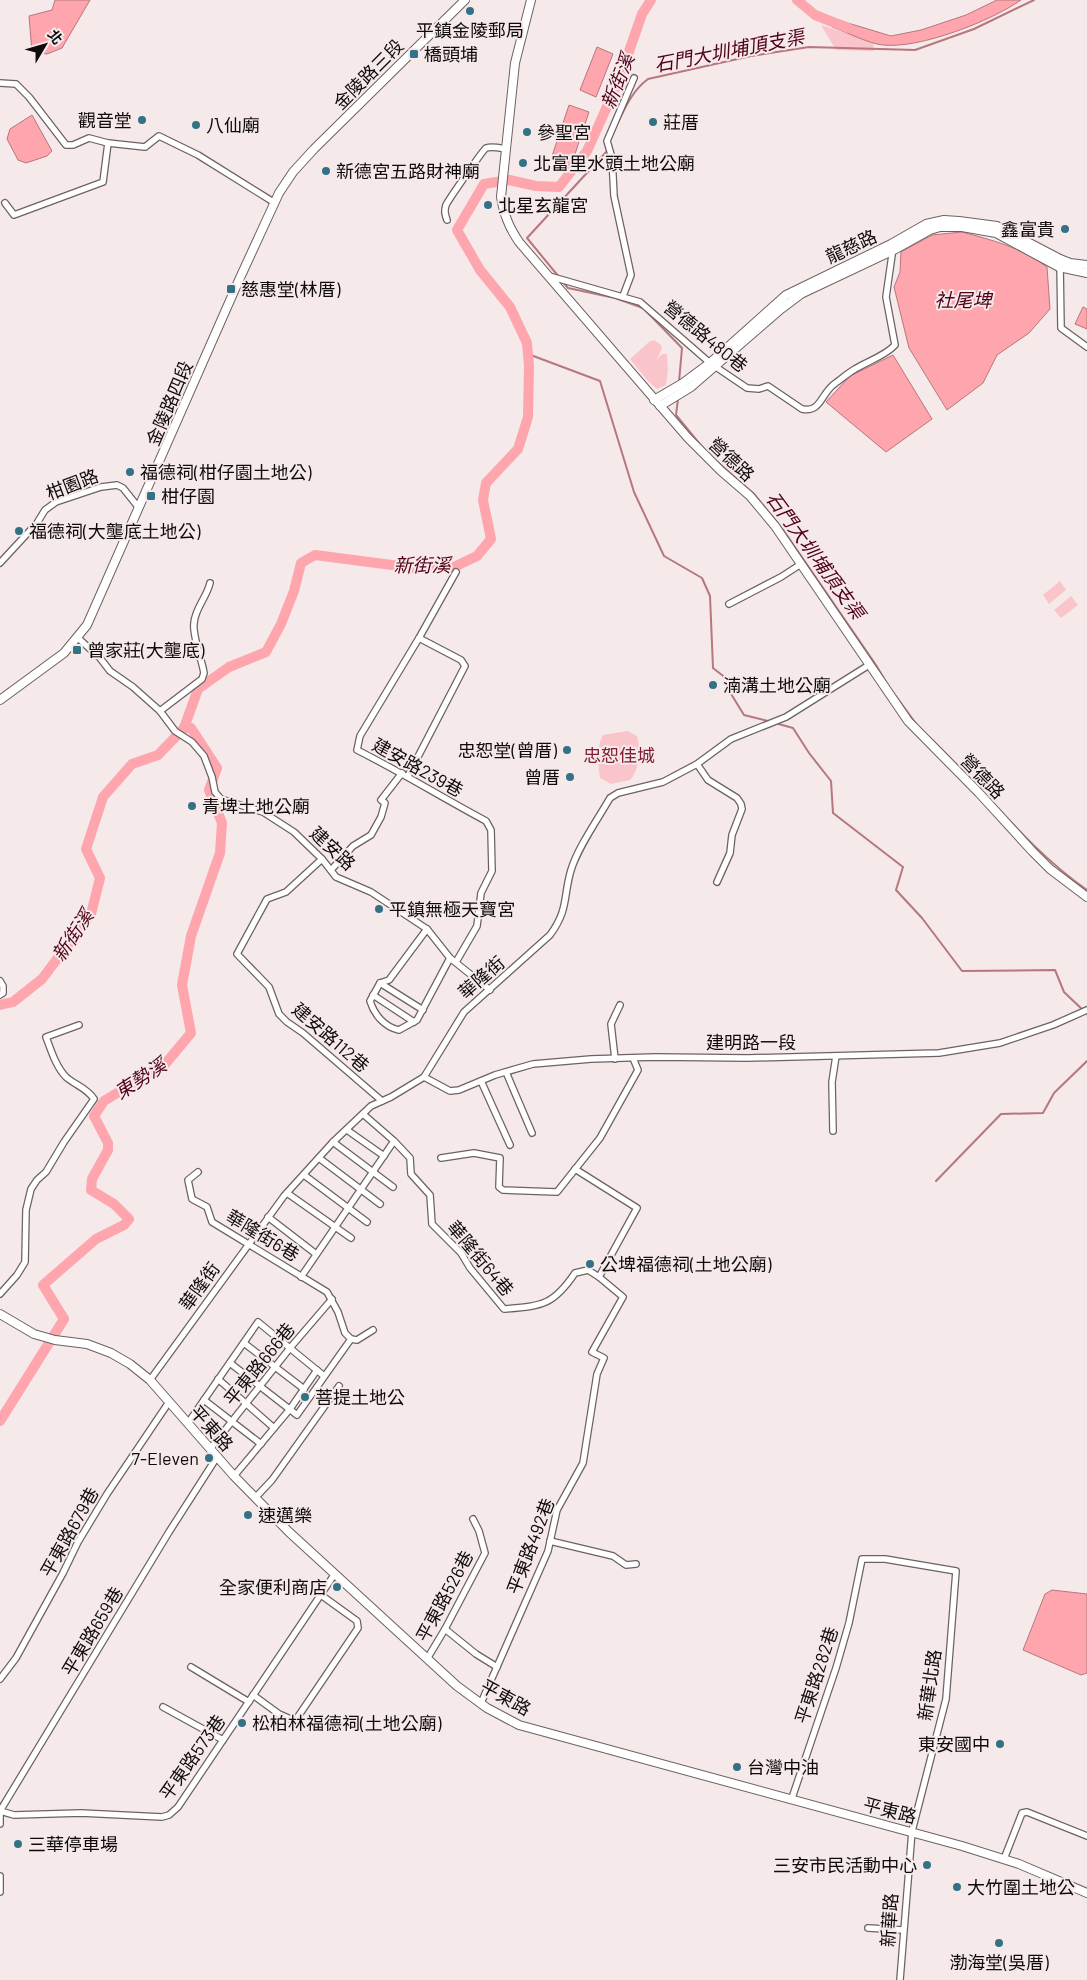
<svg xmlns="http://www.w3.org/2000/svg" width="1087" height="1980" viewBox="0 0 1087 1980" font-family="Barlow,'Noto Sans TC',sans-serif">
<rect width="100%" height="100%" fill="#f5e9ea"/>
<!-- green -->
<g fill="#fac5ca">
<polygon points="821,25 873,42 874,51 836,50"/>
<polygon points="654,340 661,345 662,349 656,361 662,354 667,354 668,370 666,385 657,389 648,381 630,359 649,342"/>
<polygon points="1060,581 1066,590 1049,604 1043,595"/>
<polygon points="1071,596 1078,605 1061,618 1054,610"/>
<path d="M628 731 637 736C641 749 640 769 630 780L611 784 600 778C598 764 596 748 603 735Z"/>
</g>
<!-- water -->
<g fill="#fea5ae" stroke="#b6777d">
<polygon points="55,0 90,0 62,48 47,54 32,52 29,16 52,10"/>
<path d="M997 0H1021C991 21 920 49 883 45 870 44 846 32 832 27L838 20 891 36 921 30 966 15Z"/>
<polygon points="597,47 613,54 596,97 580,90"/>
<polygon points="569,105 589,112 571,166 551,159"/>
<polygon points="32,115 52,151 47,156 26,163 18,160 7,139 10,129"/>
<path d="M962 232C992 240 1023 248 1047 267L1050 309 1029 333 997 355 983 383 947 410 909 348 894 287 900 272 901 252 932 235Z"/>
<polygon points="1083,307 1087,309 1087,329 1075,324"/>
<polygon points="893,355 932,419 886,452 826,402 850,376"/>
<polygon points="1052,1590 1087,1594 1087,1673 1081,1675 1023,1650 1045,1594"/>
</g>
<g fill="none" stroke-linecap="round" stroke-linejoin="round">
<!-- stream -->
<g stroke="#b6777d" stroke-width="2">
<path d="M618 122C626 106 633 90 648 79L751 56 809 47 915 50 974 29 1034 0"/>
<polyline points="559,277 527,238 608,150"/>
<polyline points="563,282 568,288 615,298 643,308"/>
<polyline points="646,311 682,348 679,382"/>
<polyline points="528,354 600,381 634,492 664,556 702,578 710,596 713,668 727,679 728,689 744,715 768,721"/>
<polyline points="678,399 676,415 703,448"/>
<polyline points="713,458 754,494 784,531 876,665 889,687"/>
<polyline points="895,695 917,725"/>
<polyline points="775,723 793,728 809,753 831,781 833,813 903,867 896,890 922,918 962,971 1055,970 1064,992 1087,1014"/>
<path d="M929 737C982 787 1028 849 1087 890"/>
<polyline points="936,1181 1001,1114 1043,1113 1054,1093 1087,1061"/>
</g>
<!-- river -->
<g stroke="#fea5ae" stroke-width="10">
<polyline points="797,0 815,15 848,28"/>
<polyline points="0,1005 13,1002 42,979 91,914 100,878 86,849 103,797 132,764 158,755 184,728 198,689 229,667 266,652 281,624 294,591 301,563 315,555 415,568 454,567 477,556 491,539 483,500 486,483 518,449 528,417 529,366 527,343 510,307 480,270 457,230 484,184 509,180 536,186 559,187 587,151 619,80 642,14 651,0"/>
<polyline points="0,1421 64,1319 43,1285 96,1239 124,1225 129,1219 114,1204 91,1190 92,1179 108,1150 108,1143 94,1116 104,1101 166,1063 191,1033 182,985 191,936 220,853 222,823 209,790 217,768 191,728 184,728"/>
</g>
<defs>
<g id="street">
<polyline points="0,83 16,84 29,97 66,145 73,145 89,138 108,143 145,147 159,136 198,155 275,203"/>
<polyline points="5,203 14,215 103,182 108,143"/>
<path d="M447 220C445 214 444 211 446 205 449 199 483 150 486 148 492 146 500 148 506 149"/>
<polyline points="1060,263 1061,328 1087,347"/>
<path d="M549 276 640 302 710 363 747 388 759 389 768 386 802 409C820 413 821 395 833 385 840 380 848 373 855 369 868 361 885 356 895 345L886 297 893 248"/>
<polyline points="623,296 631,275 614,196 612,158 607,141 634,78"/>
<polyline points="0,563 37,523 45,510 56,502 101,487 117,485 123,488 139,508"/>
<path d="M456 572 419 638 360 736 357 750C401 772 443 798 486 821L491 830 492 871 481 893 477 926 456 962"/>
<polyline points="729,604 781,577 801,564"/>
<polyline points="78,638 100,658 110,671 133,687 160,711 175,731 192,742 204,756 212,777 215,792 221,799 263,812 294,832 322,859 336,877 371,892 427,929 450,958 490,990"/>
<path d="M160 711 202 679 204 673C202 660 192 635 194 623 195 608 207 597 210 583"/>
<polyline points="697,764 708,780 737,798 741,804 742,809 732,835 730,853 717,882"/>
<polyline points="408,776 465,666 461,660 419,638"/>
<polyline points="322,859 286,892 267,899 237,954 269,987 279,1014 287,1022 303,1033 382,1101"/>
<polyline points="331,870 353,846 371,835 381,817 385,803 381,800 402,773"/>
<path d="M427 929 389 980 380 983 370 1001C374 1014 384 1027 399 1030L417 1020 450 958"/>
<polyline points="0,981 3,986 3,993 0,995"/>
<polyline points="380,983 423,1010"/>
<polyline points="373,995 414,1022"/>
<polyline points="615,1059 611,1024 620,1005"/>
<polyline points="506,1072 532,1133"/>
<polyline points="424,1077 450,1091 459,1090 495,1075 533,1064 591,1059 655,1057 748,1058 939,1053 1000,1043 1053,1025 1087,1010"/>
<polyline points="481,1081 510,1145"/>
<path d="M363 1114 394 1141 410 1158 411 1174 430 1195 432 1224 461 1253 470 1268 504 1309C541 1306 553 1306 575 1273L588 1270 599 1277"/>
<polyline points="347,1130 384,1156"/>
<polyline points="833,1131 832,1082 836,1056"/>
<polyline points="333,1142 393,1187"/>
<polyline points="319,1158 380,1204"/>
<polyline points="441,1158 474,1153 500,1158 499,1187 503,1190 557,1192 600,1138 638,1070 633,1058"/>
<polyline points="198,1172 188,1180 192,1199 207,1207 212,1222 327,1292 338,1312 345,1333 351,1339 357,1340 373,1330"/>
<polyline points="304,1175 367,1222"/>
<polyline points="287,1193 351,1238"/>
<polyline points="268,1217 316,1254"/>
<polyline points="301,1277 394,1141"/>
<path d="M0 1294 17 1275 25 1262 26 1210 31 1189 37 1180 46 1172 64 1142 94 1099C87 1088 75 1085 66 1077 56 1067 51 1050 46 1037L79 1025"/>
<polyline points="244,1343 304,1389"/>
<polyline points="230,1363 297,1415 351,1339"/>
<polyline points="218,1379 274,1428"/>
<path d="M150 1380 284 1196 333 1142 371 1106 391 1097 424 1077 464 1012 550 935C569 909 563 897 571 870 578 847 598 819 610 798L618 793 663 782 697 764 731 739 786 717 869 665"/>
<polyline points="204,1400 261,1444"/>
<polyline points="188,1423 258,1322 324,1376"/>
<polyline points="210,1449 290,1348 332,1299"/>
<polyline points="234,1476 290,1409 317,1370"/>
<polyline points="255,1498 272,1480 339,1386"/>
<polyline points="550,1541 613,1556 626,1565 636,1564"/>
<polyline points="445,1629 476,1654 497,1667"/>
<polyline points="427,1659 445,1629 485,1553 479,1531 473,1519"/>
<polyline points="191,1667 249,1702"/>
<polyline points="0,1679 16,1658 63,1573 78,1542 107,1494 169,1402"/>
<polyline points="253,1695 279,1714 295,1721 358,1628 357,1621 321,1595"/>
<polyline points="481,1703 548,1551 557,1510 583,1463 597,1374 604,1358 592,1352 623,1297 599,1277 637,1208 575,1169"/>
<polyline points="163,1707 223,1740"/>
<polyline points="792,1798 836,1668 849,1623 862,1559 885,1559 956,1571 946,1699 912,1831 900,1980"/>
<polyline points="0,1811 14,1815 81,1813 162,1817 169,1815 178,1807 334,1575"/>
<polyline points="0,1811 169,1532 217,1457"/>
<polyline points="0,1824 0,1809"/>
<polyline points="1004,1859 1022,1813 1027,1812 1087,1836"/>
<polyline points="0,1876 0,1892"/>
<polyline points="868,1928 903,1930"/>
</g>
<g id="secondary">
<path d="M531 0 515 63 501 197C504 215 509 227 519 242L688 438 721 471 750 496 775 526 908 721 979 793 1032 851 1050 869 1087 897"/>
<polyline points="654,400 683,383 710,363 786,295 891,244 926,224 944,220 959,221 997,226 1060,259 1070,263 1087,265"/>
<polyline points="660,406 691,387 781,309 801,294 894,250 930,230 940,227 962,227 996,233 1059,267 1087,273"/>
<polyline points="0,700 64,653 87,625 239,280 279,193 293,172 314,149 465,0"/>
<polyline points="0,1314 34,1334 55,1340 87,1344 111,1353 130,1364 150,1380 234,1476 289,1532 457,1686 487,1708 519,1725 962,1846 1019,1864 1087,1893"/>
</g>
</defs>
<!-- street casing -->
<use href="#street" stroke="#6c6262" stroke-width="8"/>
<!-- secondary casing -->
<use href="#secondary" stroke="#6c6262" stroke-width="10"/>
<!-- street -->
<use href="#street" stroke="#fff" stroke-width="5.5"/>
<!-- secondary -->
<use href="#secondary" stroke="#fff" stroke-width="8"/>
</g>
<!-- markers -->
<g fill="#327186" stroke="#f5e9ea" stroke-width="2">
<circle cx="470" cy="11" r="5"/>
<rect x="409" y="49" width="10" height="10" rx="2.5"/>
<circle cx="142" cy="120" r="5"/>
<circle cx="653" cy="122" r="5"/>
<circle cx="196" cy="125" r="5"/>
<circle cx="527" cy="132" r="5"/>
<circle cx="523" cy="163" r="5"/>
<circle cx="326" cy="171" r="5"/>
<circle cx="488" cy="205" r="5"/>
<circle cx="1065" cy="229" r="5"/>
<rect x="226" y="284" width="10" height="10" rx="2.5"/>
<circle cx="130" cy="472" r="5"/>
<rect x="146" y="491" width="10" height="10" rx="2.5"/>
<circle cx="19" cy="531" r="5"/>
<rect x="72" y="645" width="10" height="10" rx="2.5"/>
<circle cx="713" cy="685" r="5"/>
<circle cx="567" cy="750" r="5"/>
<circle cx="570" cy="777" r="5"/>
<circle cx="192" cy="806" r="5"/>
<circle cx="379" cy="909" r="5"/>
<circle cx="590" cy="1264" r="5"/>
<circle cx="305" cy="1397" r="5"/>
<circle cx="209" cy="1458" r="5"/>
<circle cx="248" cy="1515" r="5"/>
<circle cx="337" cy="1587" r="5"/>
<circle cx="242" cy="1723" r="5"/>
<circle cx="1000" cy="1744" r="5"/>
<circle cx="737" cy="1767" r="5"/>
<circle cx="18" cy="1844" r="5"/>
<circle cx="927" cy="1865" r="5"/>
<circle cx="957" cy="1887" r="5"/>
<circle cx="999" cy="1943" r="5"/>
</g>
<g text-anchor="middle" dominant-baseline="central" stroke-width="4" stroke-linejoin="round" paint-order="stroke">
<!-- poi labels -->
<g font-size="18" fill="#0f0b0b" stroke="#f5e9ea" text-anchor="start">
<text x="470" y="30" text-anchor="middle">平鎮金陵郵局</text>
<text x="424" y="54">橋頭埔</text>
<text x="132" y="120" text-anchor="end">觀音堂</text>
<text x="663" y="122">莊厝</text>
<text x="206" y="125">八仙廟</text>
<text x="537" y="132">參聖宮</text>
<text x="533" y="163">北富里水頭土地公廟</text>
<text x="336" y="171">新德宮五路財神廟</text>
<text x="498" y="205">北星玄龍宮</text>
<text x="1055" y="229" text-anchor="end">鑫富貴</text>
<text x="241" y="289">慈惠堂(林厝)</text>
<text x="140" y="472">福德祠(柑仔園土地公)</text>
<text x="161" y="496">柑仔園</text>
<text x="29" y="531">福德祠(大壟底土地公)</text>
<text x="87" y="650">曾家莊(大壟底)</text>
<text x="723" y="685">湳溝土地公廟</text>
<text x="557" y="750" text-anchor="end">忠恕堂(曾厝)</text>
<text x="560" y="777" text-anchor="end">曾厝</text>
<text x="202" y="806">青埤土地公廟</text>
<text x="389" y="909">平鎮無極天寶宮</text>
<text x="600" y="1264">公埤福德祠(土地公廟)</text>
<text x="315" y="1397">菩提土地公</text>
<text x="199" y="1458" text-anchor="end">7-Eleven</text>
<text x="258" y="1515">速邁樂</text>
<text x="327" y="1587" text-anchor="end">全家便利商店</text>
<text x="252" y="1723">松柏林福德祠(土地公廟)</text>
<text x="990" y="1744" text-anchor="end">東安國中</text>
<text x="747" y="1767">台灣中油</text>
<text x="28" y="1844">三華停車場</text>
<text x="917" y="1865" text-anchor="end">三安市民活動中心</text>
<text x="967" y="1887">大竹圍土地公</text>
<text x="999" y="1962" text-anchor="middle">渤海堂(吳厝)</text>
</g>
<!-- street labels -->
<g font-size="18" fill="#0f0b0b" stroke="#f5e9ea">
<text transform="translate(368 74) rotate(-45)">金陵路三段</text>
<text transform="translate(851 246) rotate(-25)">龍慈路</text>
<text transform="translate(706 336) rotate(39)">營德路480巷</text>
<text transform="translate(169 403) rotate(-67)">金陵路四段</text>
<text transform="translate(732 459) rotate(43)">營德路</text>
<text transform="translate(72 484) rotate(-21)">柑園路</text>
<text transform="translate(418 767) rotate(29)">建安路239巷</text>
<text transform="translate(983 776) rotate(46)">營德路</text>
<text transform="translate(333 848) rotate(43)">建安路</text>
<text transform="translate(481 977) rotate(-41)">華隆街</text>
<text transform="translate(331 1037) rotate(41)">建安路112巷</text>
<text x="751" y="1042">建明路一段</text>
<text transform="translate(263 1235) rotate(31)">華隆街6巷</text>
<text transform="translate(481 1258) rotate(50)">華隆街64巷</text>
<text transform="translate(199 1286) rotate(-54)">華隆街</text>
<text transform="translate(259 1364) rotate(-51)">平東路666巷</text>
<text transform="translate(212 1428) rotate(48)">平東路</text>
<text transform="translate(69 1532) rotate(-61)">平東路679巷</text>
<text transform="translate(530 1546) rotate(-69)">平東路492巷</text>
<text transform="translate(444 1596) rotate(-62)">平東路526巷</text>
<text transform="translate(92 1631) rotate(-59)">平東路659巷</text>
<text transform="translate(816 1675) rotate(-72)">平東路282巷</text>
<text transform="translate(929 1685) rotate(-82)">新華北路</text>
<text transform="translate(506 1697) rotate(29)">平東路</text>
<text transform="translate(192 1757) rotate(-55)">平東路573巷</text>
<text transform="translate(890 1810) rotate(15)">平東路</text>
<text transform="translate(889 1920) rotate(-86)">新華路</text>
</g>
<!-- park labels -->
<g font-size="18" fill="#821d34" stroke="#f5e9ea">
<text x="619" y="755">忠恕佳城</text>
</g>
<!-- water labels -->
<g font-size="19" font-style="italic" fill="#510219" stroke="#f5e9ea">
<text transform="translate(729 50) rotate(-11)">石門大圳埔頂支渠</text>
<text transform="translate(617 81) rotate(-68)">新街溪</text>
<text x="963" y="299">社尾埤</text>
<text transform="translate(816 555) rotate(54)">石門大圳埔頂支渠</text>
<text x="422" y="564">新街溪</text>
<text transform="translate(72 935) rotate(-56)">新街溪</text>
<text transform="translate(140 1078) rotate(-33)">東勢溪</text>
</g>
</g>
<!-- north arrow -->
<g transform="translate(45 45) rotate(52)" stroke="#f5e9ea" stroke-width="4" paint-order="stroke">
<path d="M0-4L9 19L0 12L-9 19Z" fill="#0f0b0b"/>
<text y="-8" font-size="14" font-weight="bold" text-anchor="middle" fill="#0f0b0b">北</text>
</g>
</svg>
